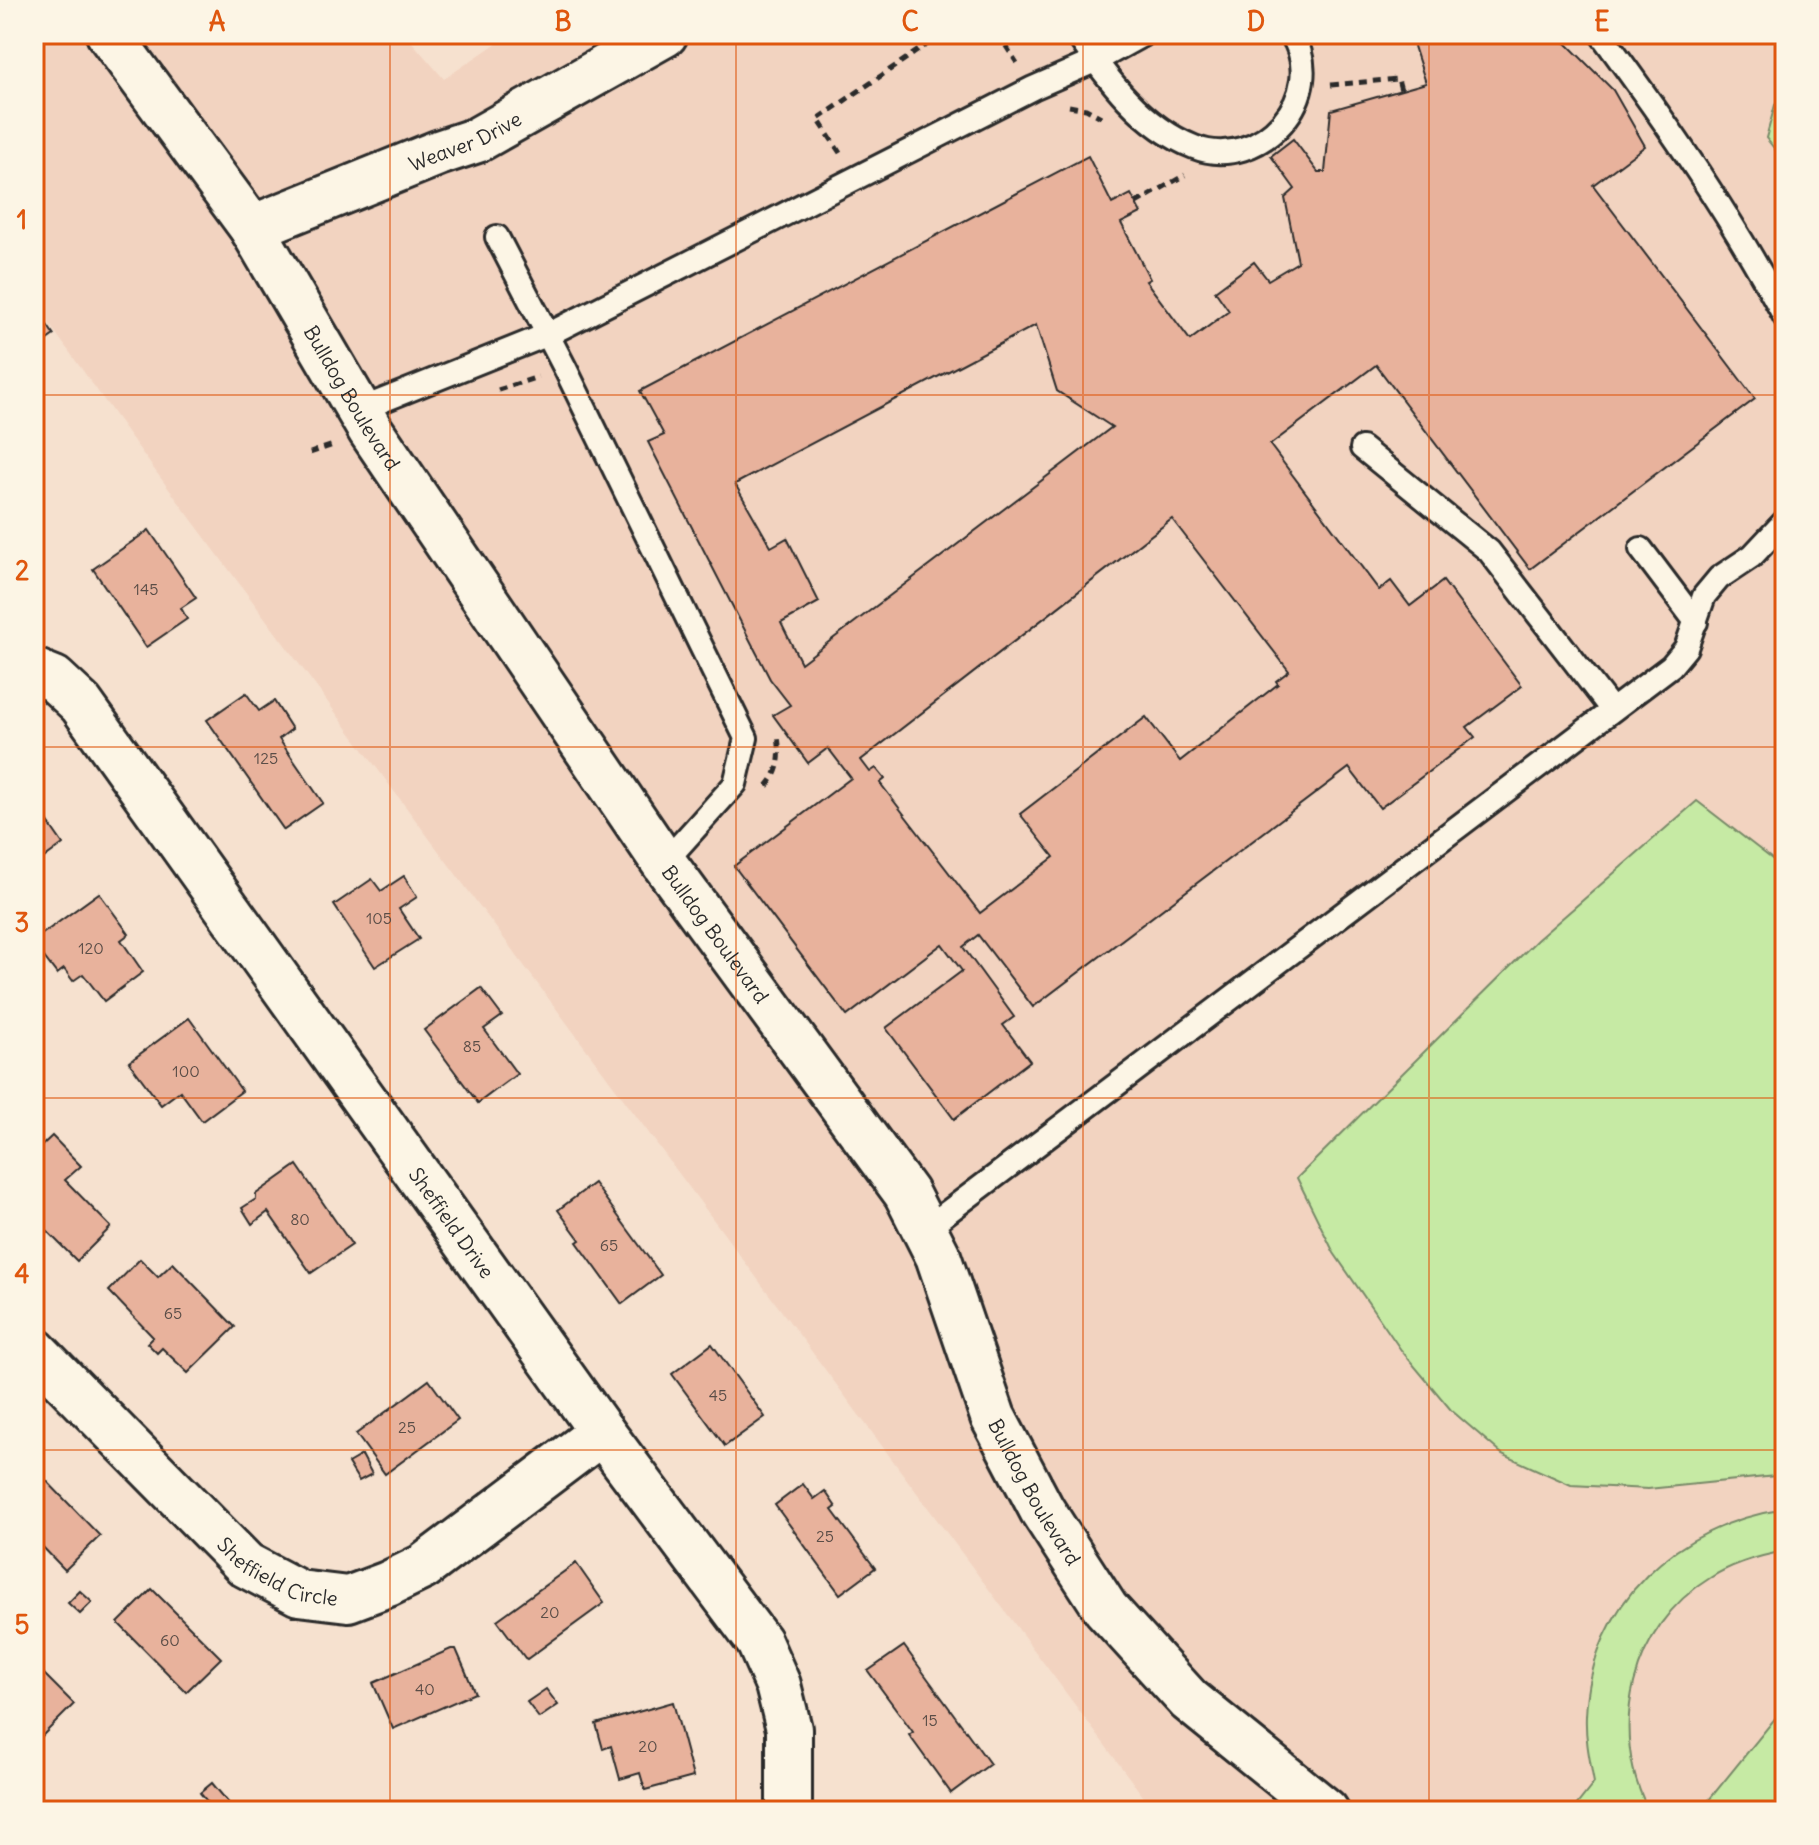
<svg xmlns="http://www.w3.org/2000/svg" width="1819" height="1845" viewBox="0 0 1819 1845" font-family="Delius,sans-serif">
<rect width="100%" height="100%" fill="#f6e1cf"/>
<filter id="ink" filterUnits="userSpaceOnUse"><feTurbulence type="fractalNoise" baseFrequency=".0125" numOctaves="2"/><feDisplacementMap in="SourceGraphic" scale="16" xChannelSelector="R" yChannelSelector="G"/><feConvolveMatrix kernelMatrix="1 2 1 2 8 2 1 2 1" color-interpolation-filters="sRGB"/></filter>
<g filter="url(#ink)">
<!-- built -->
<polygon fill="#f2d3c0" points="34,34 405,34 444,79 510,34 1785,34 1785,1811 1154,1811 151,465 34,303"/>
<!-- green -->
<g fill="#c6eaa4" stroke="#788a68" stroke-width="2">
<polygon points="1785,93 1785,162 1766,138 1775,105"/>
<polygon points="1697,801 1785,869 1785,1475 1648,1489 1571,1485 1502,1454 1451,1410 1401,1350 1334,1253 1297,1178 1537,940"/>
<path d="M1785 1509V1551C1758 1556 1733 1563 1710 1578 1631 1626 1607 1731 1649 1811H1572L1594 1783C1590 1761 1585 1739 1586 1716 1591 1602 1676 1525 1785 1509Z"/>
<polygon points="1785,1706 1785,1811 1700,1811"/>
</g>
<!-- building -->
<g fill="#e8b29c" stroke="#2b2b2b" stroke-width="2" fill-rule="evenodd">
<path d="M1410 34H1557L1613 90 1645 146 1593 185 1755 399 1530 569 1376 365 1270 445 1379 590 1391 581 1410 606 1443 581 1522 686 1467 727 1475 737 1380 808 1349 768 1033 1007 978 935 963 947 1014 1017 1003 1025 1030 1061 954 1119 886 1028 962 971 942 944 847 1016 734 866 851 778 828 748 808 763 773 715 790 705 770 679 648 442 664 435 640 391 1088 156 1112 204 1131 194 1141 213 1121 223 1150 279 1146 281 1190 340 1229 311 1215 291 1254 262 1268 280 1298 262 1285 198 1295 189 1271 156 1293 139 1318 172H1325L1331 110 1426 83ZM1036 325 1057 391 1112 427 801 663 781 623 819 602 787 538 771 547 735 484ZM1172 519 1289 671 1276 681 1278 684 1180 761 1146 717 1020 814 1054 857 980 913 880 783 885 779 876 768 870 772 861 760Z"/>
<polygon points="34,306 54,335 34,349"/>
<polygon points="149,530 196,598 181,608 187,619 146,647 93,569"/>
<polygon points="246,693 259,711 274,701 292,729 279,739 323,803 284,830 207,720"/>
<polygon points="34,802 63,844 34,865"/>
<polygon points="404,876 417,897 399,909 419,939 375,967 334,905 372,879 381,891"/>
<polygon points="99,893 129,934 121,940 143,972 104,1001 83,974 73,981 64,969 57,974 34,944 34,940"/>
<polygon points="481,988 502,1016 484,1029 517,1074 478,1103 424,1030"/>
<polygon points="189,1018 242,1091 202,1121 180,1091 161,1105 129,1062"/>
<polygon points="52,1136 81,1166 65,1180 111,1227 77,1261 34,1218 34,1149 36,1151"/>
<polygon points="297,1165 352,1245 311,1273 268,1212 252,1224 242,1208 256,1199 256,1194"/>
<polygon points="594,1183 661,1275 622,1304 577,1242 580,1240 558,1210"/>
<polygon points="140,1259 158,1277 173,1263 235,1327 188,1373 162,1348 157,1353 147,1343 153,1337 109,1291"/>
<polygon points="712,1344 765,1417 725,1446 672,1374"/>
<polygon points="429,1380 458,1420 385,1474 356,1434"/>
<polygon points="362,1455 372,1474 359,1481 348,1463"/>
<polygon points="38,1472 100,1536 65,1570 34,1538 34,1476"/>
<polygon points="803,1484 814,1499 825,1491 836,1507 832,1510 875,1568 840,1594 775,1505"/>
<polygon points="576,1563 604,1603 527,1659 525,1658 497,1620"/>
<polygon points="152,1589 221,1658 186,1692 118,1623"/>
<polygon points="80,1591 92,1602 80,1614 68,1603"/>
<polygon points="904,1646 990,1764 951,1793 909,1735 913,1732 868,1671"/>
<polygon points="451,1649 456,1649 475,1693 393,1729 373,1683"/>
<polygon points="34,1664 74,1704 36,1742 34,1740"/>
<polygon points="546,1689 558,1705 539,1718 527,1702"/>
<polygon points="673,1702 693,1777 645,1790 640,1773 620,1779 611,1746 603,1749 596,1724"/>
<polygon points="212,1783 232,1807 227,1811 215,1811 200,1793"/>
</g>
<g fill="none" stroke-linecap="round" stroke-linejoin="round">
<defs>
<g id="service">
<path d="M1077 34C1106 78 1143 127 1194 147 1260 173 1331 94 1291 34"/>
<path d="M1601 34C1668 125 1732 217 1785 317"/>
<polyline points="497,237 565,368 746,738 735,784 664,863"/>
<polyline points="359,410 549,334 1033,88 1095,61 1144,34"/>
<polyline points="1362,448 1489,551 1612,710"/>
<polyline points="1641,549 1696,622"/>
<polyline points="924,1230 1671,666 1686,648 1704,596 1719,578 1752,556 1785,521"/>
</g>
<g id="minor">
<path id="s1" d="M109 34 252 228 371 431 664 863 906 1193 938 1256 993 1417 1042 1510 1106 1609 1189 1700 1326 1811"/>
<path id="s2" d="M252 228 438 153 477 140 665 34"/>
<path id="s3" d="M34 671 54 679 81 704 602 1432 759 1642 778 1685 789 1729V1811"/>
<path id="s4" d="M34 1350 246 1565 299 1593 348 1599 388 1584 423 1567 602 1432"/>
</g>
</defs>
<!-- service casing -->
<use href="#service" stroke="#2b2b2b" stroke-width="28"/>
<!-- minor casing -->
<use href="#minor" stroke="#2b2b2b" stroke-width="50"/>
<!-- path -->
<g stroke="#2b2b2b" stroke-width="5" stroke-dasharray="8 6" stroke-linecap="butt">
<polyline points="998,34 1017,63"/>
<polyline points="1331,85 1398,79 1401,90"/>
<polyline points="1069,106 1086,109 1101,117"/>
<polyline points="840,153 818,119 942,34"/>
<polyline points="1136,203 1185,175"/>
<polyline points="498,390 538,377"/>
<polyline points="310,453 333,445"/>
<path d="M767 786C780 771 781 757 778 737"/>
</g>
<!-- service -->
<use href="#service" stroke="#fcf5e5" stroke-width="22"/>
<!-- minor -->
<use href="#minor" stroke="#fcf5e5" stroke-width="44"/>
</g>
</g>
<!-- grid -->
<path fill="none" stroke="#df570e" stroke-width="2" stroke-opacity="0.55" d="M390 34V1811M736 34V1811M1083 34V1811M1429 34V1811M34 395H1785M34 747H1785M34 1098H1785M34 1450H1785"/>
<g text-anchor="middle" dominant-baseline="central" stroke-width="6" stroke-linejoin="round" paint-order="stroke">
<!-- number labels -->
<g font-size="16" fill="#5a4d47">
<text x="146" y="589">145</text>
<text x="266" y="758">125</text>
<text x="379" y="918">105</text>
<text x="91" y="948">120</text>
<text x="472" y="1046">85</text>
<text x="186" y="1071">100</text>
<text x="300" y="1219">80</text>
<text x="609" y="1245">65</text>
<text x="173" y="1313">65</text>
<text x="718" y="1395">45</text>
<text x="407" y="1427">25</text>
<text x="825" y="1536">25</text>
<text x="550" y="1612">20</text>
<text x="170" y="1640">60</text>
<text x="425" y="1689">40</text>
<text x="930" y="1720">15</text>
<text x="648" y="1746">20</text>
</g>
<!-- street labels -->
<g font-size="20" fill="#2b2b2b" stroke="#fcf5e5">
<text stroke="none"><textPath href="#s2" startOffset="230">Weaver Drive</textPath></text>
<text stroke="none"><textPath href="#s1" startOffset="438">Bulldog Boulevard</textPath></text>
<text stroke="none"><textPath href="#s1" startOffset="1086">Bulldog Boulevard</textPath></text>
<text stroke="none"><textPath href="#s3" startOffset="696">Sheffield Drive</textPath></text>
<text stroke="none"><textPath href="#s1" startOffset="1734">Bulldog Boulevard</textPath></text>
<text stroke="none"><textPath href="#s4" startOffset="334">Sheffield Circle</textPath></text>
</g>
</g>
<!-- margin -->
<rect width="1819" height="1845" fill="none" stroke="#fcf5e5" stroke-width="88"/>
<rect x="44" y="44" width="1731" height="1757" fill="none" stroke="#df570e" stroke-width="3"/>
<g font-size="26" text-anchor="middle" font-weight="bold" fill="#df570e">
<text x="217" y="31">A</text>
<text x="563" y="31">B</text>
<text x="910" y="31">C</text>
<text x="1256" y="31">D</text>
<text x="1602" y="31">E</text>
<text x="22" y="229">1</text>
<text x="22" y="580">2</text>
<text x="22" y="932">3</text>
<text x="22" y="1283">4</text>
<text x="22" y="1634">5</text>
</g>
</svg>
